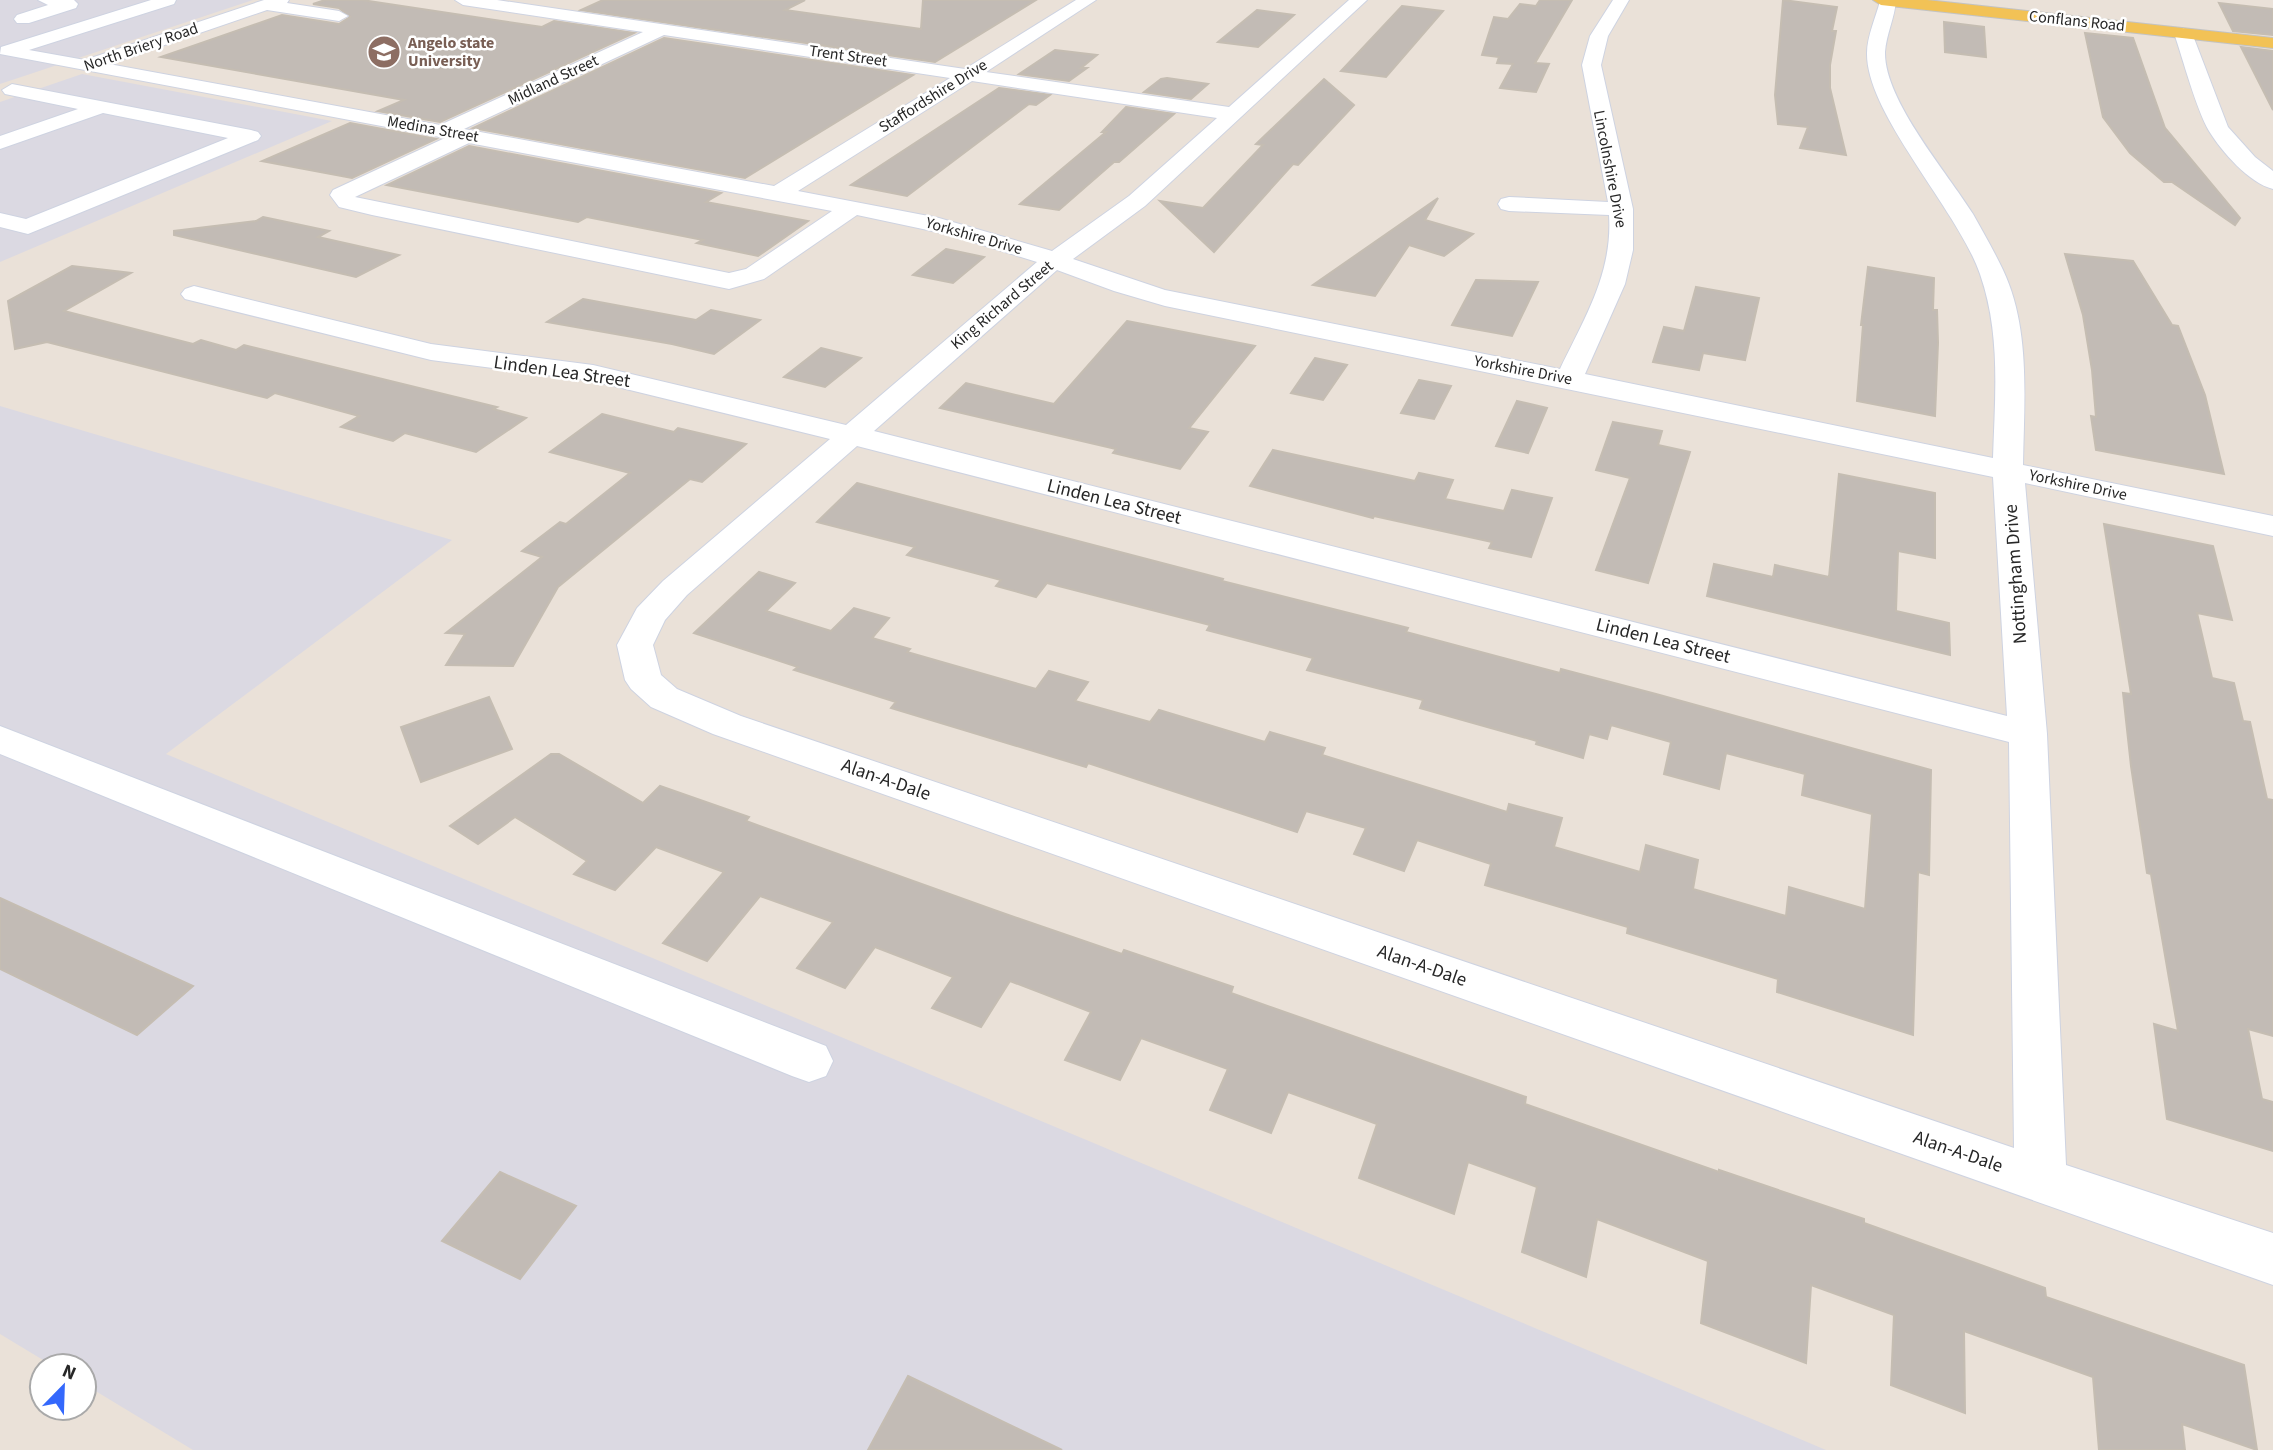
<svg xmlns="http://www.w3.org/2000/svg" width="2273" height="1450" viewBox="0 0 2273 1450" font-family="'Source Sans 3',sans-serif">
<rect width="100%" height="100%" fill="#eae1d8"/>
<!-- industrial -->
<g fill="#dbd9e2">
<polygon points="0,0 253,0 0,84"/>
<polygon points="82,74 332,121 0,262 0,102"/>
<polygon points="0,406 452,540 166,754 1826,1450 193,1450 84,1384 84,1366 53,1366 0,1334"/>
</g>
<!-- building -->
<g fill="#c2bbb5" stroke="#c5bdb2" stroke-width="2">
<polygon points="325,0 362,0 542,27 554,21 634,33 440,122 378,111 404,100 161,57 282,15 339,24 350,17 339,8 313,4"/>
<polygon points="603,0 805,0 785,10 921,29 923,0 1036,0 935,62 581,10"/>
<polygon points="1540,0 1572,0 1535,63 1549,64 1536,92 1500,88 1513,64 1497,63 1499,57 1482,55 1494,17 1508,19 1520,4 1536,6"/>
<polygon points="1783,0 1837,7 1832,31 1836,31 1830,65 1830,88 1846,155 1800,148 1808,127 1778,124 1775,95"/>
<polygon points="2219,3 2273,9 2273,35 2233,31"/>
<polygon points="1402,6 1443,11 1386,77 1341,71"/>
<polygon points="1257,10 1294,15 1258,47 1218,42"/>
<polygon points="1944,22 1984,27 1986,57 1945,52"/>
<polygon points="2085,33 2133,38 2165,128 2240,218 2235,225 2172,182 2164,182 2130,153 2103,117"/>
<polygon points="664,38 913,75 745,178 473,128"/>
<polygon points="2241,47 2273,51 2273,110"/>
<polygon points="1055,50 1097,55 1081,68 1087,68 1069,81 1019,74"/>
<polygon points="1167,78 1208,84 1191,99 1144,92 1161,79"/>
<polygon points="1324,79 1354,105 1298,165 1293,164 1214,252 1160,201 1203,208 1263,145 1256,144"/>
<polygon points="999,88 1050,95 1036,105 1029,104 907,196 851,185"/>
<polygon points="1126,107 1174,114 1119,162 1114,162 1059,210 1020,204 1106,132 1102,132"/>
<polygon points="350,123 436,139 352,178 262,161"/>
<polygon points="469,146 721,193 706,202 808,221 758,256 697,243 703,240 587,217 578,222 387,185"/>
<polygon points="1438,198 1425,220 1473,234 1444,256 1409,245 1375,296 1313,285"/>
<polygon points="263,217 329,231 318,237 399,255 356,277 174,235 174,231 256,221"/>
<polygon points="946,249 984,257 953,283 913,275"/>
<polygon points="2065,254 2133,261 2172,325 2178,326 2205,395 2224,474 2096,450 2091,416 2096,417 2092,370 2083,315"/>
<polygon points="72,266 131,273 64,311 193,344 201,340 236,350 244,345 497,407 493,409 526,418 476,452 405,433 393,441 341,427 359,416 275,393 267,398 47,342 15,349 8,301"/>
<polygon points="1868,267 1934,278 1933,310 1937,310 1938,343 1935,416 1857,401 1863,325 1861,325"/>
<polygon points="1476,280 1538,282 1512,336 1452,325"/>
<polygon points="1696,287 1759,298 1745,360 1703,353 1699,370 1653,362 1664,327 1684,331"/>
<polygon points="583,299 696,320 711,310 760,320 714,354 672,344 547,322"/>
<polygon points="1127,321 1255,346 1189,428 1208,432 1180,469 1113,453 1116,449 940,408 966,383 1054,404"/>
<polygon points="821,348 861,358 825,387 784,377"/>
<polygon points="1315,358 1347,365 1323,400 1291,393"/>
<polygon points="1419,380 1451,386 1434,419 1401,413"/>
<polygon points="1517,401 1547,408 1528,453 1496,446"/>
<polygon points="602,414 674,432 678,428 746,444 702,482 690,479 558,587 513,666 446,665 465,634 446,633 542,557 522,551 560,522 566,524 630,473 550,452"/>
<polygon points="1613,422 1662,431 1658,445 1690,452 1648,583 1596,570 1630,478 1596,470"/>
<polygon points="1273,450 1415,481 1419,473 1453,480 1445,499 1504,511 1512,490 1552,498 1531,557 1489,548 1492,542 1374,516 1373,518 1250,486"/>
<polygon points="1839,474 1935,493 1935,558 1898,551 1896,611 1949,623 1950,655 1707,596 1714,564 1773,577 1775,565 1829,577"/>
<polygon points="857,483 1223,579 1222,581 1408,628 1406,632 1560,673 1561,669 1656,694 1931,770 1929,875 1918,872 1913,1035 1777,992 1778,979 1627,933 1628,927 1485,885 1491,864 1417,840 1404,871 1354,854 1366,828 1306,811 1297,832 1088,763 1086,767 891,708 896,702 794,670 798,667 694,633 759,572 795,583 766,611 831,631 854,608 889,618 872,638 910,649 907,652 1036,689 1049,671 1088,682 1075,701 1150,722 1159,710 1265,742 1270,732 1325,748 1322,755 1507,812 1509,804 1562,818 1554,847 1640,872 1646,845 1698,860 1693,889 1786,916 1789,887 1865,909 1872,814 1802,795 1805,774 1726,753 1719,789 1664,774 1671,742 1611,725 1607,739 1589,734 1583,758 1536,744 1537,741 1420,708 1423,700 1307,670 1313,658 1207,630 1210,625 1047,583 1036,597 996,586 1001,580 907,555 915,547 817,522"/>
<polygon points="2104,524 2213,546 2232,620 2197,613 2212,678 2234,683 2243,721 2250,722 2267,799 2273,800 2273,1036 2248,1029 2262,1099 2273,1102 2273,1151 2167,1119 2154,1024 2178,1031 2151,874 2147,873 2131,766 2123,693 2131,694"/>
<polygon points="489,697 512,749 421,782 401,727"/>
<polygon points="551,754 559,754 643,803 660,786 749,817 746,821 997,911 1122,954 1124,950 1233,987 1231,993 1526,1097 1525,1104 1719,1172 1719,1170 1864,1219 1864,1223 2045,1288 2046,1297 2244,1365 2257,1450 2182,1424 2185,1450 2099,1450 2093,1377 1964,1331 1965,1413 1891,1385 1894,1315 1811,1285 1806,1363 1701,1323 1708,1261 1597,1219 1586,1277 1522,1252 1537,1187 1468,1162 1454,1214 1359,1178 1377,1124 1288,1092 1271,1133 1210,1110 1228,1069 1141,1038 1120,1080 1065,1060 1091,1012 1010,981 981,1027 932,1008 953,977 875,947 845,988 797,968 833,922 760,896 707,961 663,943 724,872 656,847 615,890 574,874 587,861 515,817 478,844 450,826"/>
<polygon points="0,898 193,986 137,1035 0,969"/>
<polygon points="500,1172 576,1206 520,1279 442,1241"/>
<polygon points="908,1376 1062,1450 868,1450"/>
</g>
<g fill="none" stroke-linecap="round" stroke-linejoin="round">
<defs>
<g id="minor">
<polygon points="38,0 74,0 78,4 76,8 29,23 17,23 14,19 17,15 48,5"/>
<path d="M151 0H176L174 4 29 50 85 60 264 0H289L287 3 339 11 348 16 339 21 267 10 109 64 440 125 643 32 463 5 455 0H497L965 69 1076 0H1096L986 72 1229 107 1349 0H1367L1145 206 1073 259 1165 290 1560 369C1584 319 1613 273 1609 215L1509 211 1501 209 1498 204 1501 199 1509 197 1608 202 1582 65 1590 36 1613 0H1629L1608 36 1601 65 1633 209V250L1625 284 1585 374 1993 458C1995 396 2001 334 1980 274 1958 210 1866 114 1867 53 1867 36 1876 17 1880 1L1896 0C1895 17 1886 35 1885 52 1884 100 1947 172 1973 214 1983 232 1994 251 2003 270 2031 329 2024 401 2023 465L2273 516V536L2025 483 2047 734 2066 1165 2273 1233V1285L713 734 651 707 631 689 625 680 617 645 637 608 663 581 830 439 593 381 431 360 185 299 181 294 185 289 194 286 431 344 593 365 846 425 1037 262 951 235 857 215 764 279 729 289 372 215 339 207 330 195 333 190 445 138 0 54 1 47ZM664 35 950 78 774 186 464 129ZM972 81 1217 118 1129 196 1052 251 939 218 798 191ZM469 143 832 211 746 269 729 273 355 197ZM1057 270 1114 291 1165 306 1993 477 2007 716 874 431ZM857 446 2009 742 2014 1148 741 716 677 689 661 675 653 645 665 620 687 595Z"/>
<path d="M2183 28 2192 33 2228 127 2255 157 2273 171V189C2249 183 2222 152 2209 131 2196 109 2183 59 2174 33Z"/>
<polygon points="12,84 251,130 258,132 261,136 258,140 28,234 0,227 0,213 26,219 228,138 103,113 0,149 0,136 78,109 5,94 2,90"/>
<polygon points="0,726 826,1046 833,1061 826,1076 809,1082 792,1076 0,754"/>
</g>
<polygon id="major" points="1873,0 1927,0 2273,38 2273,48 1881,5"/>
</defs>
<!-- minor casing -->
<use href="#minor" stroke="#ced3e1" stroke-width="2"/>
<!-- major casing -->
<use href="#major" stroke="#c3c3c3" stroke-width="2"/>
<!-- minor -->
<use href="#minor" fill="#fff" fill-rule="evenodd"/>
<!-- major -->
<use href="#major" fill="#f2c256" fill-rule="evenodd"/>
</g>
<!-- icons -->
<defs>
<symbol id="university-disc" viewBox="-11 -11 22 22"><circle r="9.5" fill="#8d6e63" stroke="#fff"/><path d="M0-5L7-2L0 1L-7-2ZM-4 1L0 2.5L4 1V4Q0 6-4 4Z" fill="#fff"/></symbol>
</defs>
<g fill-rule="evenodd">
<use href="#university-disc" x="365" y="33" width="38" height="38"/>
</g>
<g text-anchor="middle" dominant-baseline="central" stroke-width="5" stroke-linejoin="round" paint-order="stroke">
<!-- far-street labels -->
<g font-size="16" fill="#272727" stroke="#fff">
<text transform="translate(2077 21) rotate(6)">Conflans Road</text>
<text transform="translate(141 47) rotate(-19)">North Briery Road</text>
<text transform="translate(848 56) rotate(8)">Trent Street</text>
<text transform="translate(553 80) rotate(-25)">Midland Street</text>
<text transform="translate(933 96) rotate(-32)">Staffordshire Drive</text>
<text transform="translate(433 129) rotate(10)">Medina Street</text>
<text transform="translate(1610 169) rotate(79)">Lincolnshire Drive</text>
<text transform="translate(974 236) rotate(16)">Yorkshire Drive</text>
<text transform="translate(1002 305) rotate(-40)">King Richard Street</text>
<text transform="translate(1523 370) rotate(11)">Yorkshire Drive</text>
<text transform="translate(2078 485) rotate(12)">Yorkshire Drive</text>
</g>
<!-- far-education labels -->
<g font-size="16" font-weight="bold" fill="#785e54" stroke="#fff" text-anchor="start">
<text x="408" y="43">Angelo state<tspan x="408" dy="18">University</tspan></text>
</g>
<!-- street labels -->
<g font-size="19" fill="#272727" stroke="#fff">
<text transform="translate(562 372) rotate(8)">Linden Lea Street</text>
<text transform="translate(1114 502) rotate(14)">Linden Lea Street</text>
<text transform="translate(2016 574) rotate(-94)">Nottingham Drive</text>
<text transform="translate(1663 641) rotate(14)">Linden Lea Street</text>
<text transform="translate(886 780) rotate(19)">Alan-A-Dale</text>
<text transform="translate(1422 966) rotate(19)">Alan-A-Dale</text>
<text transform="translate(1958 1152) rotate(19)">Alan-A-Dale</text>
</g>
</g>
<!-- north arrow -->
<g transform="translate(63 1387) rotate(23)"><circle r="33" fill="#ffffff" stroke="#a9a9a9" stroke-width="2"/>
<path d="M0-5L12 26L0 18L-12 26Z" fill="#3468fc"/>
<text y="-10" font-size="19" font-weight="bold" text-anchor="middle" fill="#272727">N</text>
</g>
</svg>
